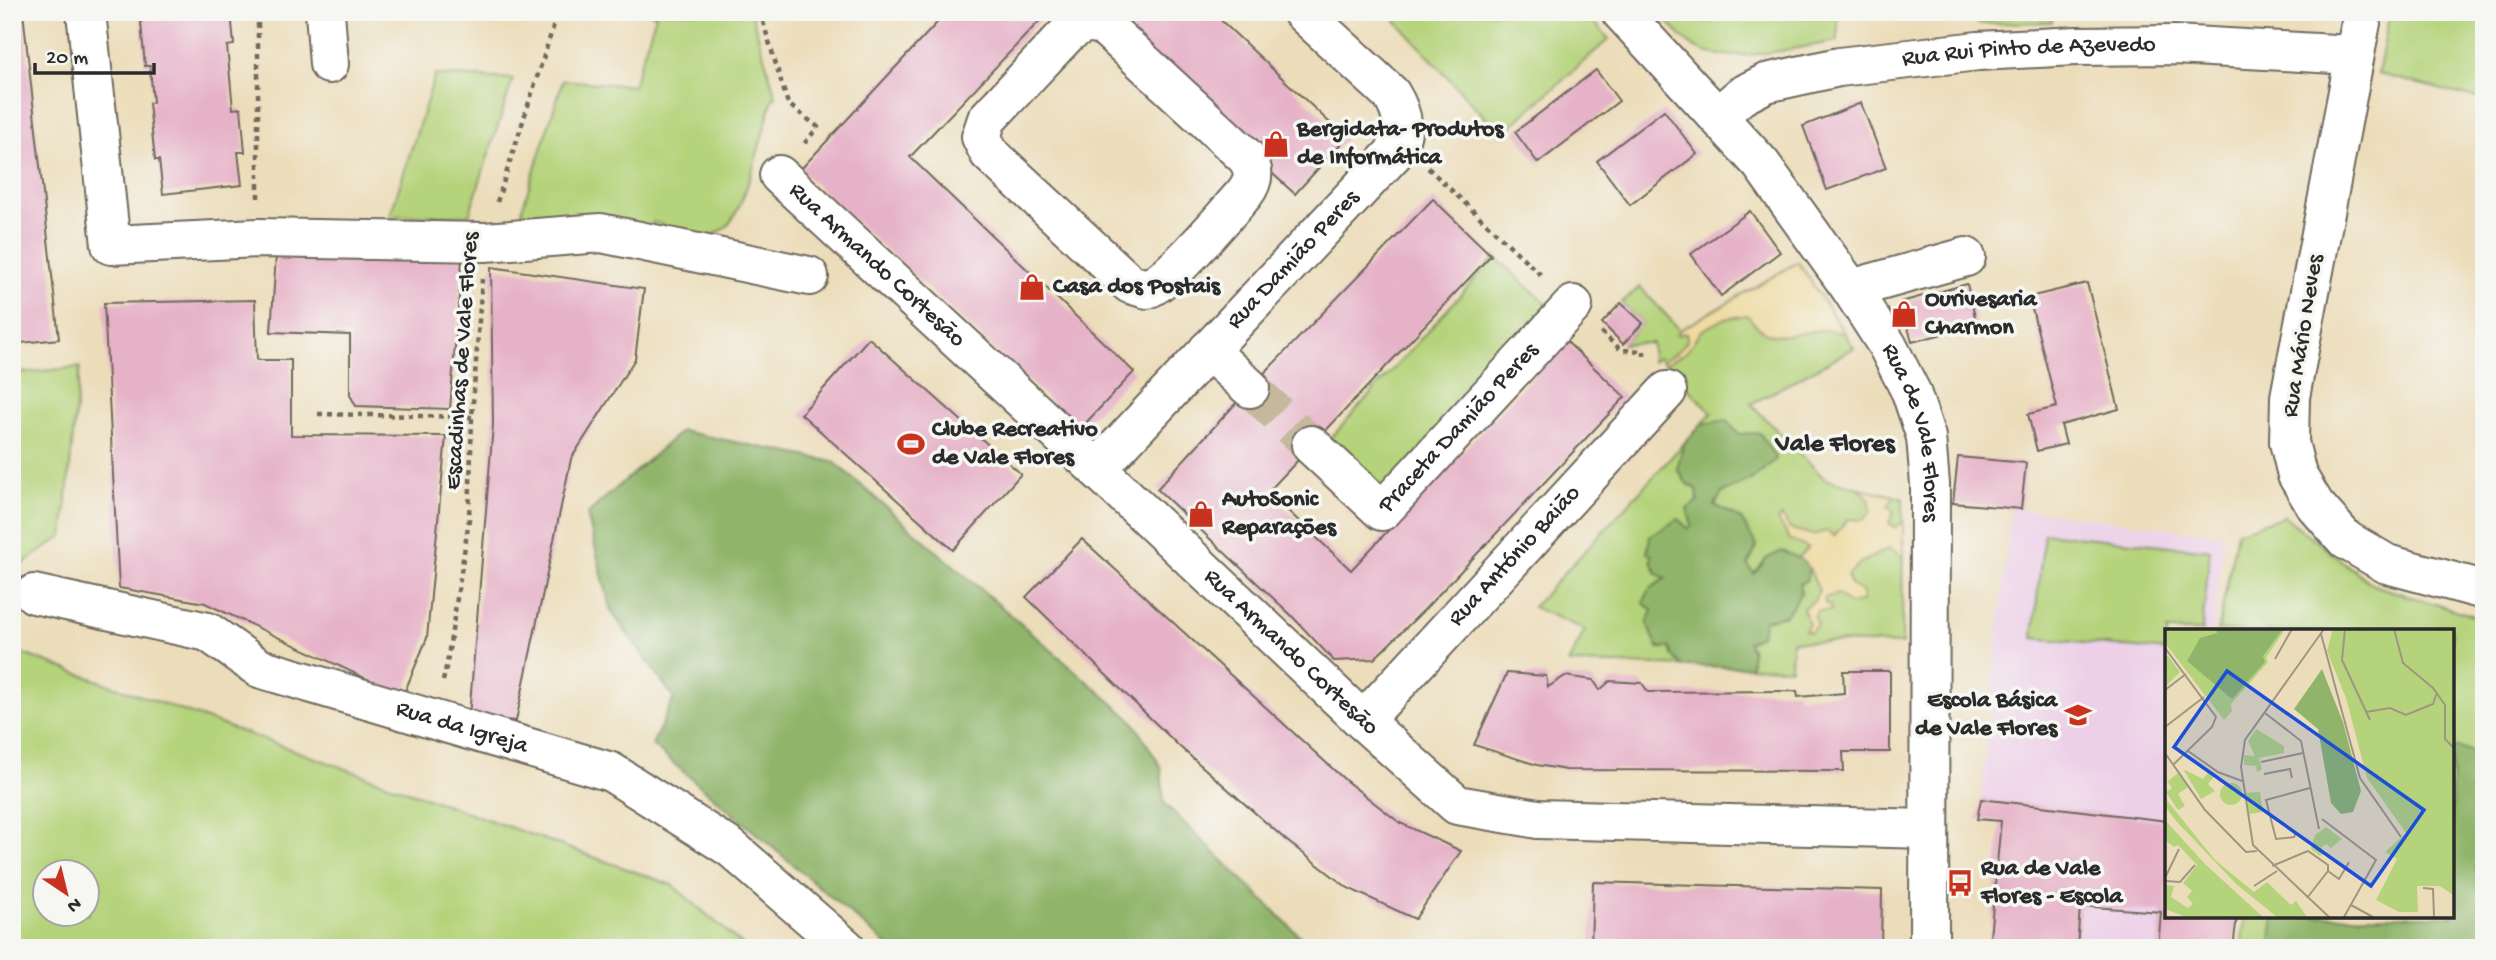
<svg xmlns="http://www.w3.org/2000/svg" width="2496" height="960" viewBox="0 0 2496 960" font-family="'Gochi Hand',sans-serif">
<rect width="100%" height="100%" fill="#f6f6f2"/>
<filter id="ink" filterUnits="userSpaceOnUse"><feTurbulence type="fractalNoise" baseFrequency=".0143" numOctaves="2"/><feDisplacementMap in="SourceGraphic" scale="14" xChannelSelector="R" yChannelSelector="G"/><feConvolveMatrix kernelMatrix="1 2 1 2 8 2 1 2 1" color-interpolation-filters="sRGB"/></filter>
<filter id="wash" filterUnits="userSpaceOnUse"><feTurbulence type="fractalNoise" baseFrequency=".00686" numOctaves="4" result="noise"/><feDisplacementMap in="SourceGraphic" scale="28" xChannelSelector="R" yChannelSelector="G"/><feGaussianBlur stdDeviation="1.57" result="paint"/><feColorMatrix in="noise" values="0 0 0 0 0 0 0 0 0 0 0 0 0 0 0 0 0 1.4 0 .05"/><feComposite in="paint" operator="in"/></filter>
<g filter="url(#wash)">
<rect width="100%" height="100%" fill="#ecddba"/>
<!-- built -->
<polygon fill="#edd0e8" points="2011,508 2224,535 2214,631 2167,631 2167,916 2237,916 2233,948 1989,948 2001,822 1977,819 1981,799"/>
<!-- green -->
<g fill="#b5d37a" stroke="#707f52" stroke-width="2" fill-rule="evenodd">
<path d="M647 12H751L776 97 773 98C764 126 746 206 728 225 723 230 715 234 710 237L690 235 653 222 649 232 529 222 523 217 522 209 563 80 633 86 656 15Z"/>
<polygon points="1388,12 1584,12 1609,39 1501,135"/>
<path d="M1659 12H1838V41C1802 46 1724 67 1694 47 1680 38 1670 24 1659 12Z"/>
<polygon points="1979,12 2053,12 2052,22 1978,24"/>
<polygon points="2390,12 2484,12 2484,100 2378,74"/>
<polygon points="435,75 513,79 469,215 390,216"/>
<polygon points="1495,257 1551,308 1383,491 1328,441"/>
<polygon points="1798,262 1854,348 1751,404 1825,479 1903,499 1902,644 1792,641 1791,668 1568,663 1585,630 1533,607 1712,413 1658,357 1652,362 1652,343 1623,344 1642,323 1621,303 1640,287 1680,330"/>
<polygon points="80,367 63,536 21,565 18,617 12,647 12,374"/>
<polygon points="2284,516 2373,585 2484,619 2484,948 2241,948 2245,916 2452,916 2452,631 2218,631 2237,532"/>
<polygon points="2044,533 2210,550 2202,631 2167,631 2167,651 2033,638"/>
<path d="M12 650 672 885 746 948H12ZM46 872H88V914H46Z"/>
</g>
<!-- forest -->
<g fill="#90b56a" stroke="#5e704a" stroke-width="2">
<polygon points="1727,420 1738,434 1760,433 1776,459 1754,478 1722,493 1715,505 1741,519 1757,546 1748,565 1754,574 1767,558 1782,551 1799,558 1809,568 1806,581 1800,583 1801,593 1786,615 1765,620 1761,635 1748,642 1752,652 1750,667 1683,666 1673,657 1670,648 1658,648 1647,623 1653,611 1643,603 1650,589 1666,578 1657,574 1651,561 1652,555 1647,553 1650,536 1678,519 1688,528 1692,526 1687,509 1698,501 1697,489 1687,484 1677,469 1683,445 1702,424"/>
<polygon points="681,431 834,462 1133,721 1161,767 1164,803 1312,948 891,948 652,745 674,698 611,611 587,514"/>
<polygon points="2452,747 2484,754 2484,948 2270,948 2274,916 2452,916"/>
</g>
<!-- sand -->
<g fill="#eeda9e" stroke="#8c8264" stroke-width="2">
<path d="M1798 262 1845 334C1839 333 1830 329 1823 330 1794 332 1768 348 1748 315L1723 319 1701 331 1685 353 1665 364 1662 361 1676 353 1687 341V333L1676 335 1680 330Z"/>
<polygon points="1858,488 1895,496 1888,506 1894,512 1889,523 1895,527 1903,522 1903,557 1890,548 1860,563 1847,576 1852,586 1863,592 1862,602 1849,604 1838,594 1824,598 1826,605 1830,605 1831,611 1817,611 1814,617 1817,625 1811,632 1805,630 1809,624 1803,608 1814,601 1819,591 1809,568 1799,558 1808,548 1790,540 1778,520 1782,516 1790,529 1813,535 1826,531 1834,536 1848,519 1863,520 1871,511 1869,498"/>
</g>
<g id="blocks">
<!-- building -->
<g fill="#e6b2c8">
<polygon points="12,12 23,12 59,339 12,344"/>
<polygon points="140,12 231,12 234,45 227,46 233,109 241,108 245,152 238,152 242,185 163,194 159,160 155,160 149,103 153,102 150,66 145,66"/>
<polygon points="947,12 1048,12 910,157 1134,372 1080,429 800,170"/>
<polygon points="1094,12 1212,12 1346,138 1295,194"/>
<polygon points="1596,70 1619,101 1538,163 1515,132"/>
<polygon points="1861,103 1886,168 1827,190 1803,126"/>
<polygon points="1664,110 1697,154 1630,205 1597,161"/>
<polygon points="1433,199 1491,255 1268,492 1351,570 1566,341 1625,397 1424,610 1374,659 1334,661 1290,614 1157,489 1250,388"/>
<polygon points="1750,211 1780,252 1721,296 1691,254"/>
<polygon points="276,255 462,259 450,409 356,406 350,395 350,335 271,332"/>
<polygon points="491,267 644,289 635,359 571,459 516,721 469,717 493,425"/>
<polygon points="2087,283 2119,409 2061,425 2066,444 2037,451 2028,414 2057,407 2029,297"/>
<polygon points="1967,284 1977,325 1912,342 1901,302"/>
<polygon points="255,300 257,360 291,360 291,435 446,436 427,638 403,696 205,603 119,588 104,303"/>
<polygon points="1621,303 1643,323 1623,344 1602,323"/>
<polygon points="869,338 1021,474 953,550 801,414"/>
<polygon points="1958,457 2026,463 2021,509 1953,503"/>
<polygon points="1082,539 1345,780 1400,823 1461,851 1415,919 1348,888 1287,841 1180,747 1026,597"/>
<polygon points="1843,671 1890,671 1890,752 1843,752 1844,771 1566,770 1537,765 1474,745 1507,673 1546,676 1548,687 1565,676 1593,680 1600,690 1610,681 1642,683 1648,692 1797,691 1798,697 1844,693"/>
<polygon points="1981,799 2167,821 2167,916 2237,916 2233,948 2158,948 2161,912 2080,906 2077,948 1989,948 2001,821 1977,819"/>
<polygon points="1593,882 1882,890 1881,948 1591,948"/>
</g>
</g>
</g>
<g filter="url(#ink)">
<use href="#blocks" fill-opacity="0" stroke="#6f695d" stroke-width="2"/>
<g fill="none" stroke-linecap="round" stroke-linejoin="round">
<!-- minor-tunnel -->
<polyline stroke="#c5b99d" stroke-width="38" stroke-dasharray="38 19" stroke-linecap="butt" points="1250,388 1311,445"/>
<defs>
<g id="minor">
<polyline points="86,12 111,245 258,238 485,242 601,233 809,276"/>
<polyline points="325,12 329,64"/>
<path id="s1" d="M1621 12 1761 164 1851 289 1887 345 1911 392 1926 437 1930 484 1929 948"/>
<polyline points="2363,12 2290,397 2289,442 2297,475 2315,505 2346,540 2387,564 2484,590"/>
<path d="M1086 22 1103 25 1246 157C1256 171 1254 181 1244 194 1223 217 1173 279 1147 289L1130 284 989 153 981 137 987 119 1069 32Z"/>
<path id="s2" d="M1718 116 1741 96 1766 83 1839 67 1978 51 2076 46 2174 45 2353 55"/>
<path id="s3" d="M779 175 1097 469 1363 721 1457 805 1538 819 1929 829"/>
<polyline points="1851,289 1966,257"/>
<polyline points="1208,350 1250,388"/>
<path id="s4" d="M1311 445 1382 511 1573 305"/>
<path id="s5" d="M1097 469 1393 154C1407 133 1404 115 1391 94L1302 12"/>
<path id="s6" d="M34 594 208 632 259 668 611 772 731 848 846 948"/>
<path id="s7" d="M1363 721 1667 391"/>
</g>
</defs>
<!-- minor casing -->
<use href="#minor" stroke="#6f695d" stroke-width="42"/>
<!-- path -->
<g stroke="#6f695d" stroke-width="4.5" stroke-dasharray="5 5" stroke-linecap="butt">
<polyline points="760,12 788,104 818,127 803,145"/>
<polyline points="1428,168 1544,278"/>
<polyline points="258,198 258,12"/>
<polyline points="497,202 558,12"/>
<polyline points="1601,332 1621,350 1644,351 1644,358"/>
<polyline points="318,414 472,417"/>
<polyline points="443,681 447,663 469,520 472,417 482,279"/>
<polyline points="2483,948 2476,867 2484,844"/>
</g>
<!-- minor -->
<use href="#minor" stroke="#fff" stroke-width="38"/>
</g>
</g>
<!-- icons -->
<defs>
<symbol id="shop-bare" viewBox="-9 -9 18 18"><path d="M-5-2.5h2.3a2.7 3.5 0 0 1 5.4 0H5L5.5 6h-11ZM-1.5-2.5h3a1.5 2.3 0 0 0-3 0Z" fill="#c8321e" stroke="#f6f6f2" stroke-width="2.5" paint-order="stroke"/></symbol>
<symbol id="stadium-bare" viewBox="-9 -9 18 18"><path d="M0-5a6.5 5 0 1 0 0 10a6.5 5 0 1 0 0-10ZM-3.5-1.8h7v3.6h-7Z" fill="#c8321e" stroke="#f6f6f2" stroke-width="2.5" paint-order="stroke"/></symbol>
<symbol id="school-bare" viewBox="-9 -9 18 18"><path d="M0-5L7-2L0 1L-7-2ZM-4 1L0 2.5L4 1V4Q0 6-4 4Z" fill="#c8321e" stroke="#f6f6f2" stroke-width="2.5" paint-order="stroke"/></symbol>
<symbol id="bus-bare" viewBox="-9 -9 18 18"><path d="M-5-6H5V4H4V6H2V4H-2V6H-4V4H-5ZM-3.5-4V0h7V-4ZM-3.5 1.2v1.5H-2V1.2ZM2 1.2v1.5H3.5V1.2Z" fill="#c8321e" stroke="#f6f6f2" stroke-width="2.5" paint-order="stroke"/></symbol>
</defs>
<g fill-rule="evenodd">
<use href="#shop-bare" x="1257" y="125" width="38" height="38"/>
<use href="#shop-bare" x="1013" y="268" width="38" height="38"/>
<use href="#shop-bare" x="1885" y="295" width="38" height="38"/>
<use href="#stadium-bare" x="892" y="425" width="38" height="38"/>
<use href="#shop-bare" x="1182" y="495" width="38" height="38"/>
<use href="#school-bare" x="2059" y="696" width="38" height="38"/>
<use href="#bus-bare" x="1941" y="864" width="38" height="38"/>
</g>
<g text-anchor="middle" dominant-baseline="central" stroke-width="7" stroke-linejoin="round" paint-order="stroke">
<!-- street labels -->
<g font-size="24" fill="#2b2b2b" stroke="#f6f6f2">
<text stroke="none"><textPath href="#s2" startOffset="324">Rua Rui Pinto de Azevedo</textPath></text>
<text stroke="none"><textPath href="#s5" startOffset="287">Rua Damião Peres</textPath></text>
<text stroke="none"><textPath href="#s3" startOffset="133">Rua Armando Cortesão</textPath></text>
<text transform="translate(2304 336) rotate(-81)">Rua Mário Neves</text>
<text transform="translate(463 361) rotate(-86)">Escadinhas de Vale Flores</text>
<text stroke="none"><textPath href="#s4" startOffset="210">Praceta Damião Peres</textPath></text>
<text stroke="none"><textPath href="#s1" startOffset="520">Rua de Vale Flores</textPath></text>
<text stroke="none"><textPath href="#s7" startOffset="224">Rua António Baião</textPath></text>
<text stroke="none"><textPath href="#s3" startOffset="700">Rua Armando Cortesão</textPath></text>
<text stroke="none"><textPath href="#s6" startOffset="452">Rua da Igreja</textPath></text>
</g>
<!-- poi labels -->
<g font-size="24" font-weight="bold" fill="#2b2b2b" stroke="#f6f6f2" text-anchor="start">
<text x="1297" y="130">Bergidata- Produtos<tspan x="1297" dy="28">de Informática</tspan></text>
<text x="1053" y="287">Casa dos Postais</text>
<text x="1925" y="300">Ourivesaria<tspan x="1925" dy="28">Charmon</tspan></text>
<text x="932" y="430">Clube Recreativo<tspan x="932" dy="28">de Vale Flores</tspan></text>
<text x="1222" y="500">AutoSonic<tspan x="1222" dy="28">Reparações</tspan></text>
<text x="2057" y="701" text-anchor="end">Escola Básica<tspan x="2057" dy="28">de Vale Flores</tspan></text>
<text x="1981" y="869">Rua de Vale<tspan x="1981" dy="28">Flores - Escola</tspan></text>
</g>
<!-- neighbourhood labels -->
<g font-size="26" font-weight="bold" fill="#2b2b2b" stroke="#f6f6f2">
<text x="1835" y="445">Vale Flores</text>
</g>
</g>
<!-- overview -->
<g transform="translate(2165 629)">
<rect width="289" height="289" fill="#ecddba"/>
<path d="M0 0H120L101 29 103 33 66 75 67 82 59 91 0 14ZM168 0H289V288L288 266 275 257H252L253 283H234L211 271 232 230 220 223 241 204 202 149 181 69 162 22ZM3 27 15 43 2 56 0 28ZM91 100 119 117V124L94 129 97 140 92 143 91 137 79 136V126L90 127 83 112ZM18 140 38 150 45 141 51 145 43 155 50 162 36 170ZM13 144 23 158 13 165 20 177 13 181 1 163 7 159 0 149 3 152ZM55 165a11 11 0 1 1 22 0a11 11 0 1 1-22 0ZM95 163 98 183 84 185 81 164ZM0 169 50 231 89 263 102 253 126 276 131 272 142 288H112L71 255 11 192 0 177ZM0 191 40 235 98 288H21L0 280 1 256 9 257 6 268 23 279 28 275 22 268 27 262 18 254 32 236 13 216 9 218 0 211ZM161 198 177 210 166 219 161 215 156 219 159 224 155 227 146 220 150 206Z" fill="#b5d37a"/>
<path d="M51 0H118L98 27 100 33 67 70 22 32 35 9 52 4ZM157 40 178 93 196 162 188 183 176 185 166 174 153 100 129 80Z" fill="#90b56a"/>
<path fill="none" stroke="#9f9681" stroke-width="2" d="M159 0 80 111 76 138 88 216 164 288M180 0 177 31 205 91M229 0 238 34 268 59 280 76V110L289 119M156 5 195 149 236 208M0 19 51 88 47 98 9 135M110 30 127 0M0 61 21 45M201 83 225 79 241 86 268 75 272 63M100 84 136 112 154 200M0 98 39 68M23 122 53 143 77 152M0 124 40 181 81 223 92 222M96 133 138 124M99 145 125 140 127 149M157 190 211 231 179 288M131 203 129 208 111 210 101 171 145 159M107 237 143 222 163 236V242L142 269M163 242 174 250 184 233M0 249 14 220M0 252 15 253 30 236M89 257 112 242M258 259 268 260 269 288M186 276 208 288"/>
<path fill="#1d4ed8" fill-opacity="0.15" stroke="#1d4ed8" stroke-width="3.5" d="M62 42 259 181 206 257 9 118Z"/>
<rect width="289" height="289" fill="none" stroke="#2b2b2b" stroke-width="3.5"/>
</g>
<!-- margin -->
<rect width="2496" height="960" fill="none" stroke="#f6f6f2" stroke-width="42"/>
<!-- north arrow -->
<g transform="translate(66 893) rotate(145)"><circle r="33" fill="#f6f6f2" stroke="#a5a5a2" stroke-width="2"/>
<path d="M0-5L12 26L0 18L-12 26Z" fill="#c8321e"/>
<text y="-10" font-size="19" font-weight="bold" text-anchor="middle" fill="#2b2b2b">N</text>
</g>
<!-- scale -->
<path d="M35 63v10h119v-10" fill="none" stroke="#2b2b2b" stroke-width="3.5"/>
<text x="46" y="63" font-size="21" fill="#2b2b2b" stroke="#f6f6f2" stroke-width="5" paint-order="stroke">20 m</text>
</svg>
